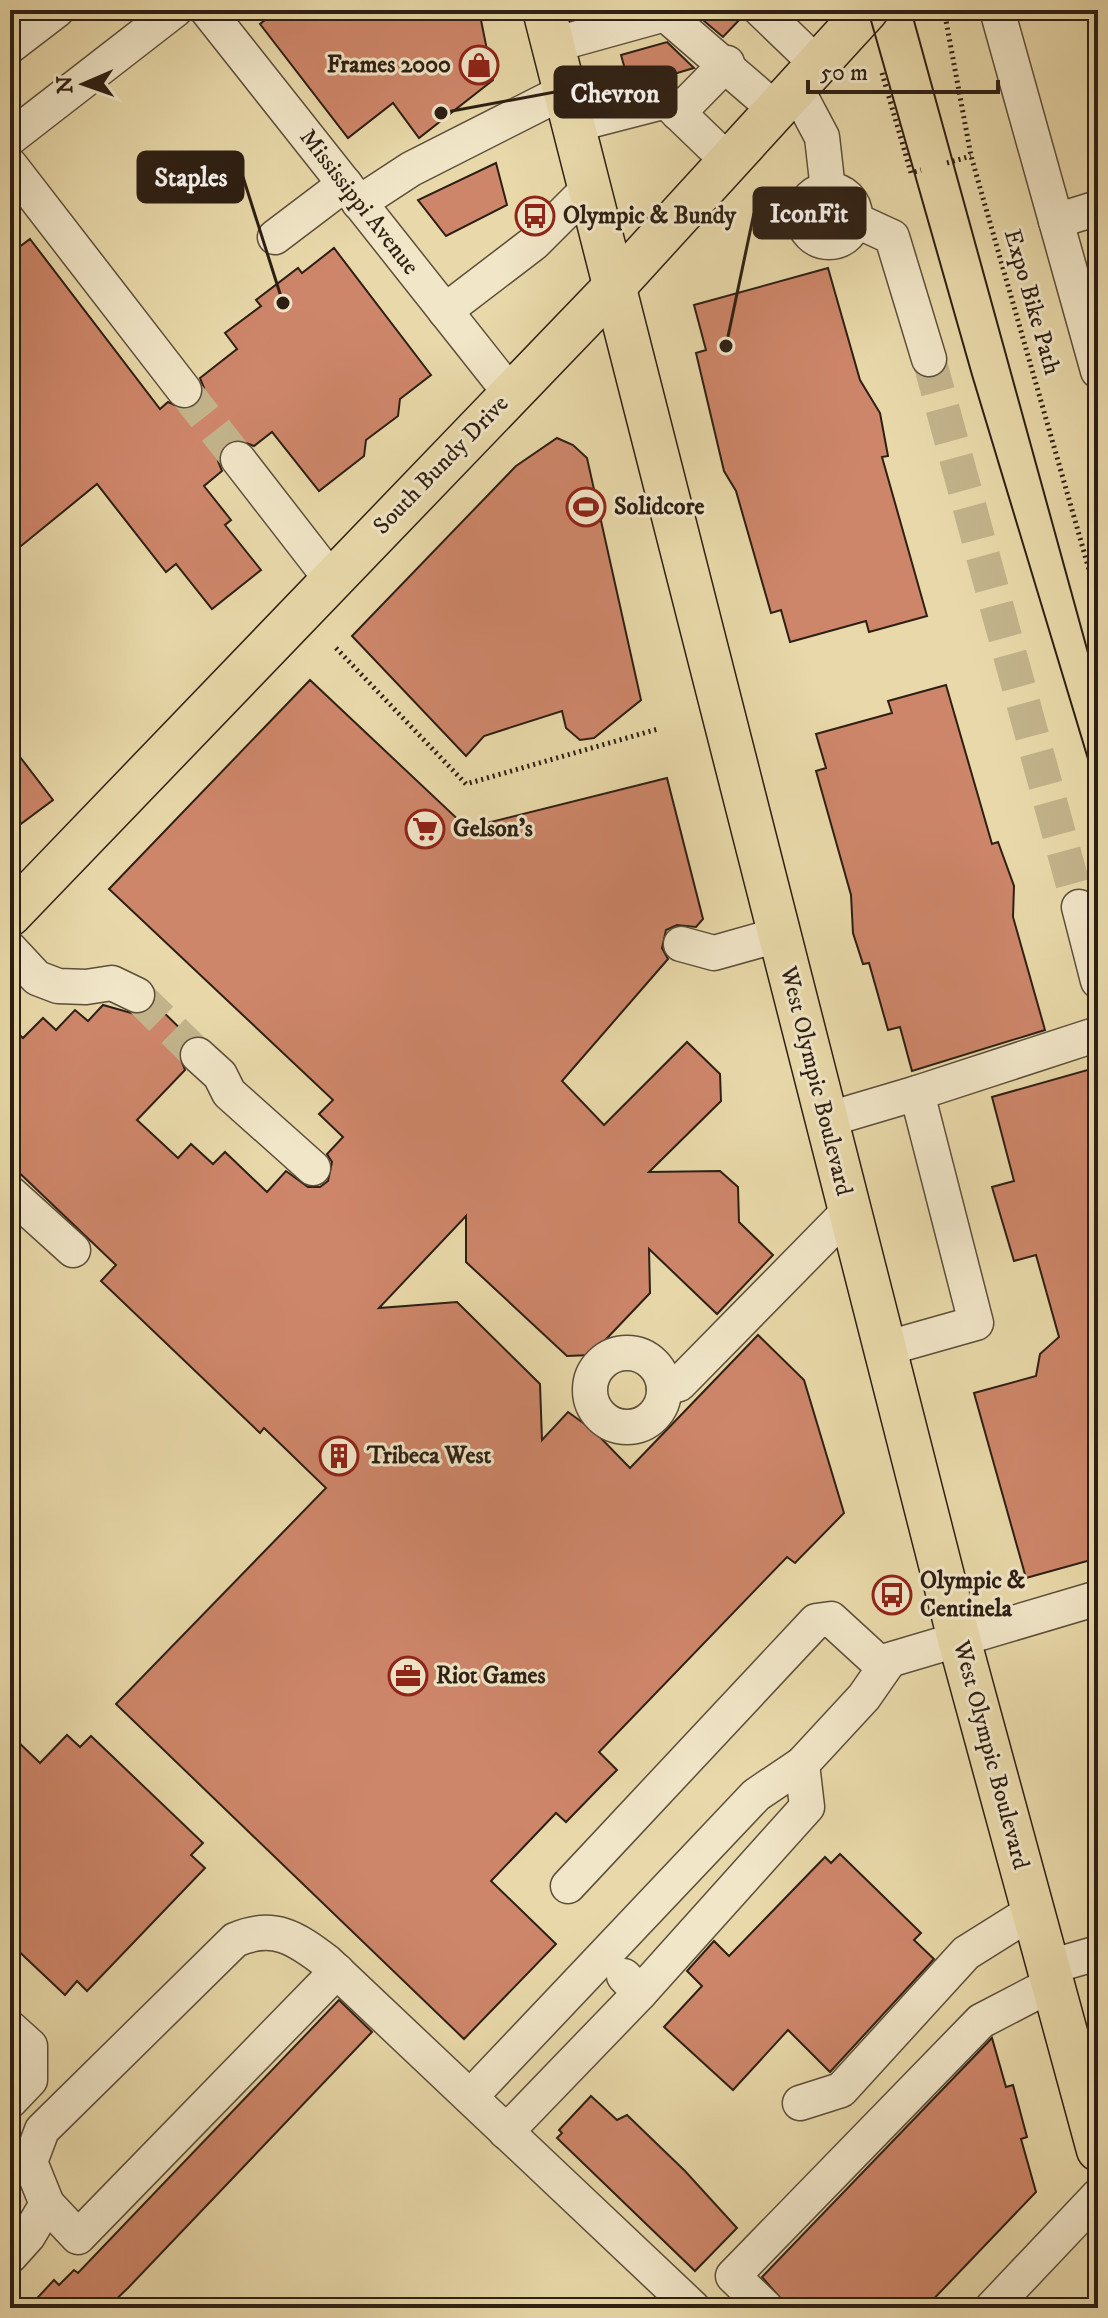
<svg xmlns="http://www.w3.org/2000/svg" width="1108" height="2318" viewBox="0 0 1108 2318" font-family="'IM FELL DW Pica',serif">
<rect width="100%" height="100%" fill="#e9d9aa"/>
<filter id="stains"><feTurbulence type="fractalNoise" baseFrequency=".0025" numOctaves="4"/><feColorMatrix values="0 0 0 0 .2 0 0 0 0 .09 0 0 0 0 .02 0 0 0 .5 -.17"/></filter>
<radialGradient id="worn" r=".72"><stop offset=".6" stop-color="#630" stop-opacity="0"/><stop offset="1" stop-color="#630" stop-opacity=".3"/></radialGradient>
<!-- building -->
<g fill="#ce866a" stroke="#2d1f14" stroke-width="2">
<polygon points="278,10 479,10 493,80 419,138 393,103 348,138 260,24"/>
<polygon points="691,10 742,10 742,17 723,37"/>
<polygon points="667,42 694,68 630,87 621,55"/>
<polygon points="496,163 507,205 446,236 418,200"/>
<polygon points="30,239 160,409 168,402 186,410 197,405 204,388 200,378 237,349 225,333 261,306 256,300 298,268 302,273 334,248 431,375 400,399 398,416 366,440 364,456 319,491 272,432 254,446 236,439 225,444 218,461 222,471 204,486 231,520 225,525 261,570 212,609 176,564 166,572 97,484 10,555 10,254"/>
<polygon points="828,268 860,380 880,413 888,456 882,457 927,616 869,632 866,621 790,642 781,610 771,613 736,491 724,471 696,353 706,350 694,305"/>
<polygon points="557,438 573,445 587,458 641,700 594,738 580,740 566,728 562,711 484,736 466,756 352,636 516,466"/>
<polygon points="310,680 467,828 667,778 703,919 696,927 677,925 666,930 662,948 668,959 562,1081 604,1125 687,1042 720,1074 721,1101 649,1172 720,1171 738,1187 739,1222 773,1255 717,1314 649,1249 650,1293 591,1355 567,1356 466,1262 466,1216 379,1308 457,1302 540,1384 542,1440 568,1412 593,1430 630,1468 758,1335 804,1380 844,1513 795,1563 787,1557 599,1752 617,1770 604,1783 566,1822 556,1813 491,1881 556,1944 464,2039 116,1704 326,1488 264,1428 260,1433 101,1281 116,1265 10,1164 10,1026 23,1038 43,1018 56,1030 75,1010 88,1021 103,1005 138,1015 155,1004 189,1037 178,1052 185,1070 137,1120 178,1158 191,1144 213,1164 225,1152 267,1192 286,1171 308,1187 320,1187 328,1181 332,1162 327,1154 343,1137 319,1114 333,1100 109,889"/>
<polygon points="946,685 992,844 998,842 1014,886 1013,917 1045,1030 912,1071 900,1027 888,1030 869,963 863,964 853,933 851,895 816,771 826,768 816,734 892,713 888,701"/>
<polygon points="10,744 53,800 10,832"/>
<polygon points="1098,1067 1098,1558 1026,1578 974,1393 1036,1376 1040,1354 1059,1337 1036,1255 1014,1261 992,1187 1014,1181 992,1097"/>
<polygon points="10,1734 40,1763 67,1735 80,1747 91,1736 203,1843 191,1855 205,1868 87,1991 77,1981 65,1995 10,1943"/>
<polygon points="840,1854 921,1933 914,1940 934,1959 830,2072 788,2030 733,2090 664,2027 702,1986 687,1971 714,1941 729,1956 825,1857 831,1863"/>
<polygon points="339,2000 372,2032 128,2288 107,2308 28,2308 54,2280 59,2285 74,2270 78,2273"/>
<polygon points="992,2038 1006,2087 1013,2085 1027,2137 1021,2139 1036,2192 925,2308 789,2308 762,2277"/>
<polygon points="591,2096 617,2120 627,2115 685,2171 737,2228 695,2271 557,2138 562,2133 559,2130"/>
</g>
<g fill="none" stroke-linecap="round" stroke-linejoin="round">
<!-- minor-tunnel -->
<g stroke="#c3b48c" stroke-width="34" stroke-dasharray="34 17" stroke-linecap="butt">
<polyline points="929,359 1079,907"/>
<polyline points="184,390 238,459"/>
<polyline points="137,995 198,1055"/>
</g>
<defs>
<g id="minor">
<polyline points="207,10 511,394"/>
<polyline points="761,10 817,64"/>
<polyline points="997,10 1098,371"/>
<polyline points="553,45 665,14 775,109"/>
<polyline points="10,46 57,10"/>
<polyline points="796,88 822,137 828,190"/>
<polyline points="678,113 727,63"/>
<polyline points="573,125 666,101 728,161"/>
<polyline points="10,138 175,10"/>
<polyline points="10,165 184,390"/>
<circle cx="829" cy="216" r="26"/>
<polyline points="359,203 411,169 565,91"/>
<polyline points="855,220 892,237 929,359"/>
<polyline points="1056,221 1098,208"/>
<polyline points="275,237 345,184"/>
<polyline points="445,311 534,243 589,188"/>
<polyline points="238,459 331,579"/>
<polyline points="1079,907 1098,981"/>
<polyline points="681,944 714,953 778,935"/>
<polyline points="10,949 37,978 58,986 86,987 112,983 137,995"/>
<polyline points="198,1055 220,1075 229,1093 313,1168"/>
<polyline points="917,1093 1098,1034"/>
<polyline points="826,1120 917,1093 976,1323 884,1349"/>
<polyline points="10,1193 73,1250"/>
<circle cx="627" cy="1390" r="37"/>
<polyline points="664,1388 679,1384 849,1211"/>
<polyline points="568,1886 816,1621 831,1619 879,1663 1098,1598"/>
<polyline points="1049,1967 1098,1953"/>
<polyline points="640,1993 807,1807 802,1764"/>
<polyline points="10,2028 30,2046 30,2080 10,2101"/>
<polyline points="470,2097 756,1795 802,1764 864,1697 889,1661"/>
<polyline points="800,2103 841,2090 966,1953 1033,1911"/>
<polyline points="506,2132 640,1993 624,1976"/>
<polyline points="47,2204 78,2237 337,1971"/>
<path d="M10 2256 28 2236 47 2204 30 2162 42 2130 235 1940C273 1923 296 1938 327 1962L693 2308"/>
<polyline points="766,2308 733,2276 981,2021 1054,1983"/>
<polyline points="992,2308 1098,2196"/>
</g>
<g id="major">
<polyline points="544,10 959,1639 1098,2150"/>
<polyline points="10,915 614,287 867,10"/>
</g>
</defs>
<!-- minor casing -->
<use href="#minor" stroke="#5c4e3a" stroke-width="37"/>
<!-- major casing -->
<use href="#major" stroke="#2d1f14" stroke-width="45"/>
<!-- path -->
<g stroke="#2d1f14" stroke-width="5" stroke-dasharray="2 4" stroke-linecap="butt">
<polyline points="944,10 971,156 1098,601"/>
<polyline points="882,73 911,173 921,170"/>
<polyline points="947,163 971,156"/>
<polyline points="336,648 466,784 658,729"/>
</g>
<!-- minor -->
<use href="#minor" stroke="#f1e6c8" stroke-width="34"/>
<!-- major -->
<use href="#major" stroke="#e9d9aa" stroke-width="42"/>
<!-- tram -->
<g stroke="#2d1f14" stroke-width="2">
<polyline points="868,10 972,375 1098,792"/>
<polyline points="911,10 1098,689"/>
</g>
</g>
<!-- icons -->
<defs>
<symbol id="shop-ring" viewBox="-11 -11 22 22"><circle r="9.5" fill="#f1e6c8" stroke="#8f2418" stroke-width="1.5"/><path d="M-5-2.5h2.3a2.7 3.5 0 0 1 5.4 0H5L5.5 6h-11ZM-1.5-2.5h3a1.5 2.3 0 0 0-3 0Z" fill="#8f2418"/></symbol>
<symbol id="bus-ring" viewBox="-11 -11 22 22"><circle r="9.5" fill="#f1e6c8" stroke="#8f2418" stroke-width="1.5"/><path d="M-5-6H5V4H4V6H2V4H-2V6H-4V4H-5ZM-3.5-4V0h7V-4ZM-3.5 1.2v1.5H-2V1.2ZM2 1.2v1.5H3.5V1.2Z" fill="#8f2418"/></symbol>
<symbol id="stadium-ring" viewBox="-11 -11 22 22"><circle r="9.5" fill="#f1e6c8" stroke="#8f2418" stroke-width="1.5"/><path d="M0-5a6.5 5 0 1 0 0 10a6.5 5 0 1 0 0-10ZM-3.5-1.8h7v3.6h-7Z" fill="#8f2418"/></symbol>
<symbol id="supermarket-ring" viewBox="-11 -11 22 22"><circle r="9.5" fill="#f1e6c8" stroke="#8f2418" stroke-width="1.5"/><path d="M-6-5.5h2.5l.6 2H6L4.5 2H-2.5L-4.4-4H-6ZM-1.5 3.2a1.3 1.3 0 1 0 .1 0ZM3 3.2a1.3 1.3 0 1 0 .1 0Z" fill="#8f2418"/></symbol>
<symbol id="building-ring" viewBox="-11 -11 22 22"><circle r="9.5" fill="#f1e6c8" stroke="#8f2418" stroke-width="1.5"/><path d="M-4-6H4V6H1V3H-1V6H-4ZM-2.5-4.3h1.7v1.8h-1.7ZM.8-4.3h1.7v1.8H.8ZM-2.5-1h1.7V.8h-1.7ZM.8-1h1.7V.8H.8Z" fill="#8f2418"/></symbol>
<symbol id="office-ring" viewBox="-11 -11 22 22"><circle r="9.5" fill="#f1e6c8" stroke="#8f2418" stroke-width="1.5"/><path d="M-6-3h4V-5.5h4V-3h4V5H-6ZM-1-4.5V-3h2v-1.5ZM-6 0V1H6V0Z" fill="#8f2418"/></symbol>
</defs>
<g fill-rule="evenodd">
<use href="#shop-ring" x="457" y="43" width="44" height="44"/>
<use href="#bus-ring" x="513" y="194" width="44" height="44"/>
<use href="#stadium-ring" x="564" y="485" width="44" height="44"/>
<use href="#supermarket-ring" x="403" y="807" width="44" height="44"/>
<use href="#building-ring" x="317" y="1434" width="44" height="44"/>
<use href="#bus-ring" x="870" y="1573" width="44" height="44"/>
<use href="#office-ring" x="386" y="1654" width="44" height="44"/>
</g>
<g text-anchor="middle" dominant-baseline="central" stroke-width="6" stroke-linejoin="round" paint-order="stroke">
<!-- poi labels -->
<g font-size="24" font-weight="bold" fill="#2d1f14" stroke="#f1e6c8" text-anchor="start">
<text x="451" y="65" text-anchor="end">Frames 2000</text>
<text x="563" y="216">Olympic &amp; Bundy</text>
<text x="614" y="507">Solidcore</text>
<text x="453" y="829">Gelson's</text>
<text x="367" y="1456">Tribeca West</text>
<text x="920" y="1581">Olympic &amp;<tspan x="920" dy="28">Centinela</tspan></text>
<text x="436" y="1676">Riot Games</text>
</g>
<!-- street labels -->
<g font-size="24" fill="#2d1f14" stroke="#f1e6c8">
<text transform="translate(359 202) rotate(52)">Mississippi Avenue</text>
<text transform="translate(1032 302) rotate(74)">Expo Bike Path</text>
<text transform="translate(441 465) rotate(-46)">South Bundy Drive</text>
<text transform="translate(816 1081) rotate(76)">West Olympic Boulevard</text>
<text transform="translate(991 1755) rotate(75)">West Olympic Boulevard</text>
</g>
</g>
<!-- callouts -->
<path fill="none" stroke="#2d1f14" stroke-width="3" d="M441 113L555 92M283 303L243 177M726 346L754 213"/>
<g fill="#2d1f14" stroke="#f1e6c8" stroke-width="3">
<circle cx="441" cy="113" r="8"/>
<circle cx="283" cy="303" r="8"/>
<circle cx="726" cy="346" r="8"/>
</g>
<g fill="#2d1f14" stroke="#2d1f14" stroke-width="3">
<rect x="555" y="67" width="121" height="50" rx="8"/>
<rect x="138" y="152" width="105" height="50" rx="8"/>
<rect x="754" y="188" width="111" height="50" rx="8"/>
</g>
<g font-size="26" text-anchor="middle" font-weight="bold" fill="#fff">
<text x="615" y="102">Chevron</text>
<text x="191" y="186">Staples</text>
<text x="809" y="222">IconFit</text>
</g>
<!-- margin -->
<rect width="1108" height="2318" fill="none" stroke="#e9d9aa" stroke-width="40"/>
<rect x="12" y="12" width="1084" height="2294" fill="none" stroke="#2d1f14" stroke-width="4"/>
<rect x="20" y="20" width="1068" height="2278" fill="none" stroke="#2d1f14" stroke-width="2"/>
<!-- north arrow -->
<g transform="translate(84 84) rotate(268)" stroke="#f1e6c8" stroke-width="6" paint-order="stroke">
<path d="M0-6L14 30L0 20L-14 30Z" fill="#2d1f14"/>
<text y="-12" font-size="22" font-weight="bold" text-anchor="middle" fill="#2d1f14">N</text>
</g>
<!-- scale -->
<path d="M808 80v12h190v-12" fill="none" stroke="#2d1f14" stroke-width="4"/>
<text x="820" y="80" font-size="24" fill="#2d1f14" stroke="#f1e6c8" stroke-width="6" paint-order="stroke">50 m</text>
<rect width="100%" height="100%" filter="url(#stains)"/>
<rect width="100%" height="100%" fill="url(#worn)"/>
</svg>
